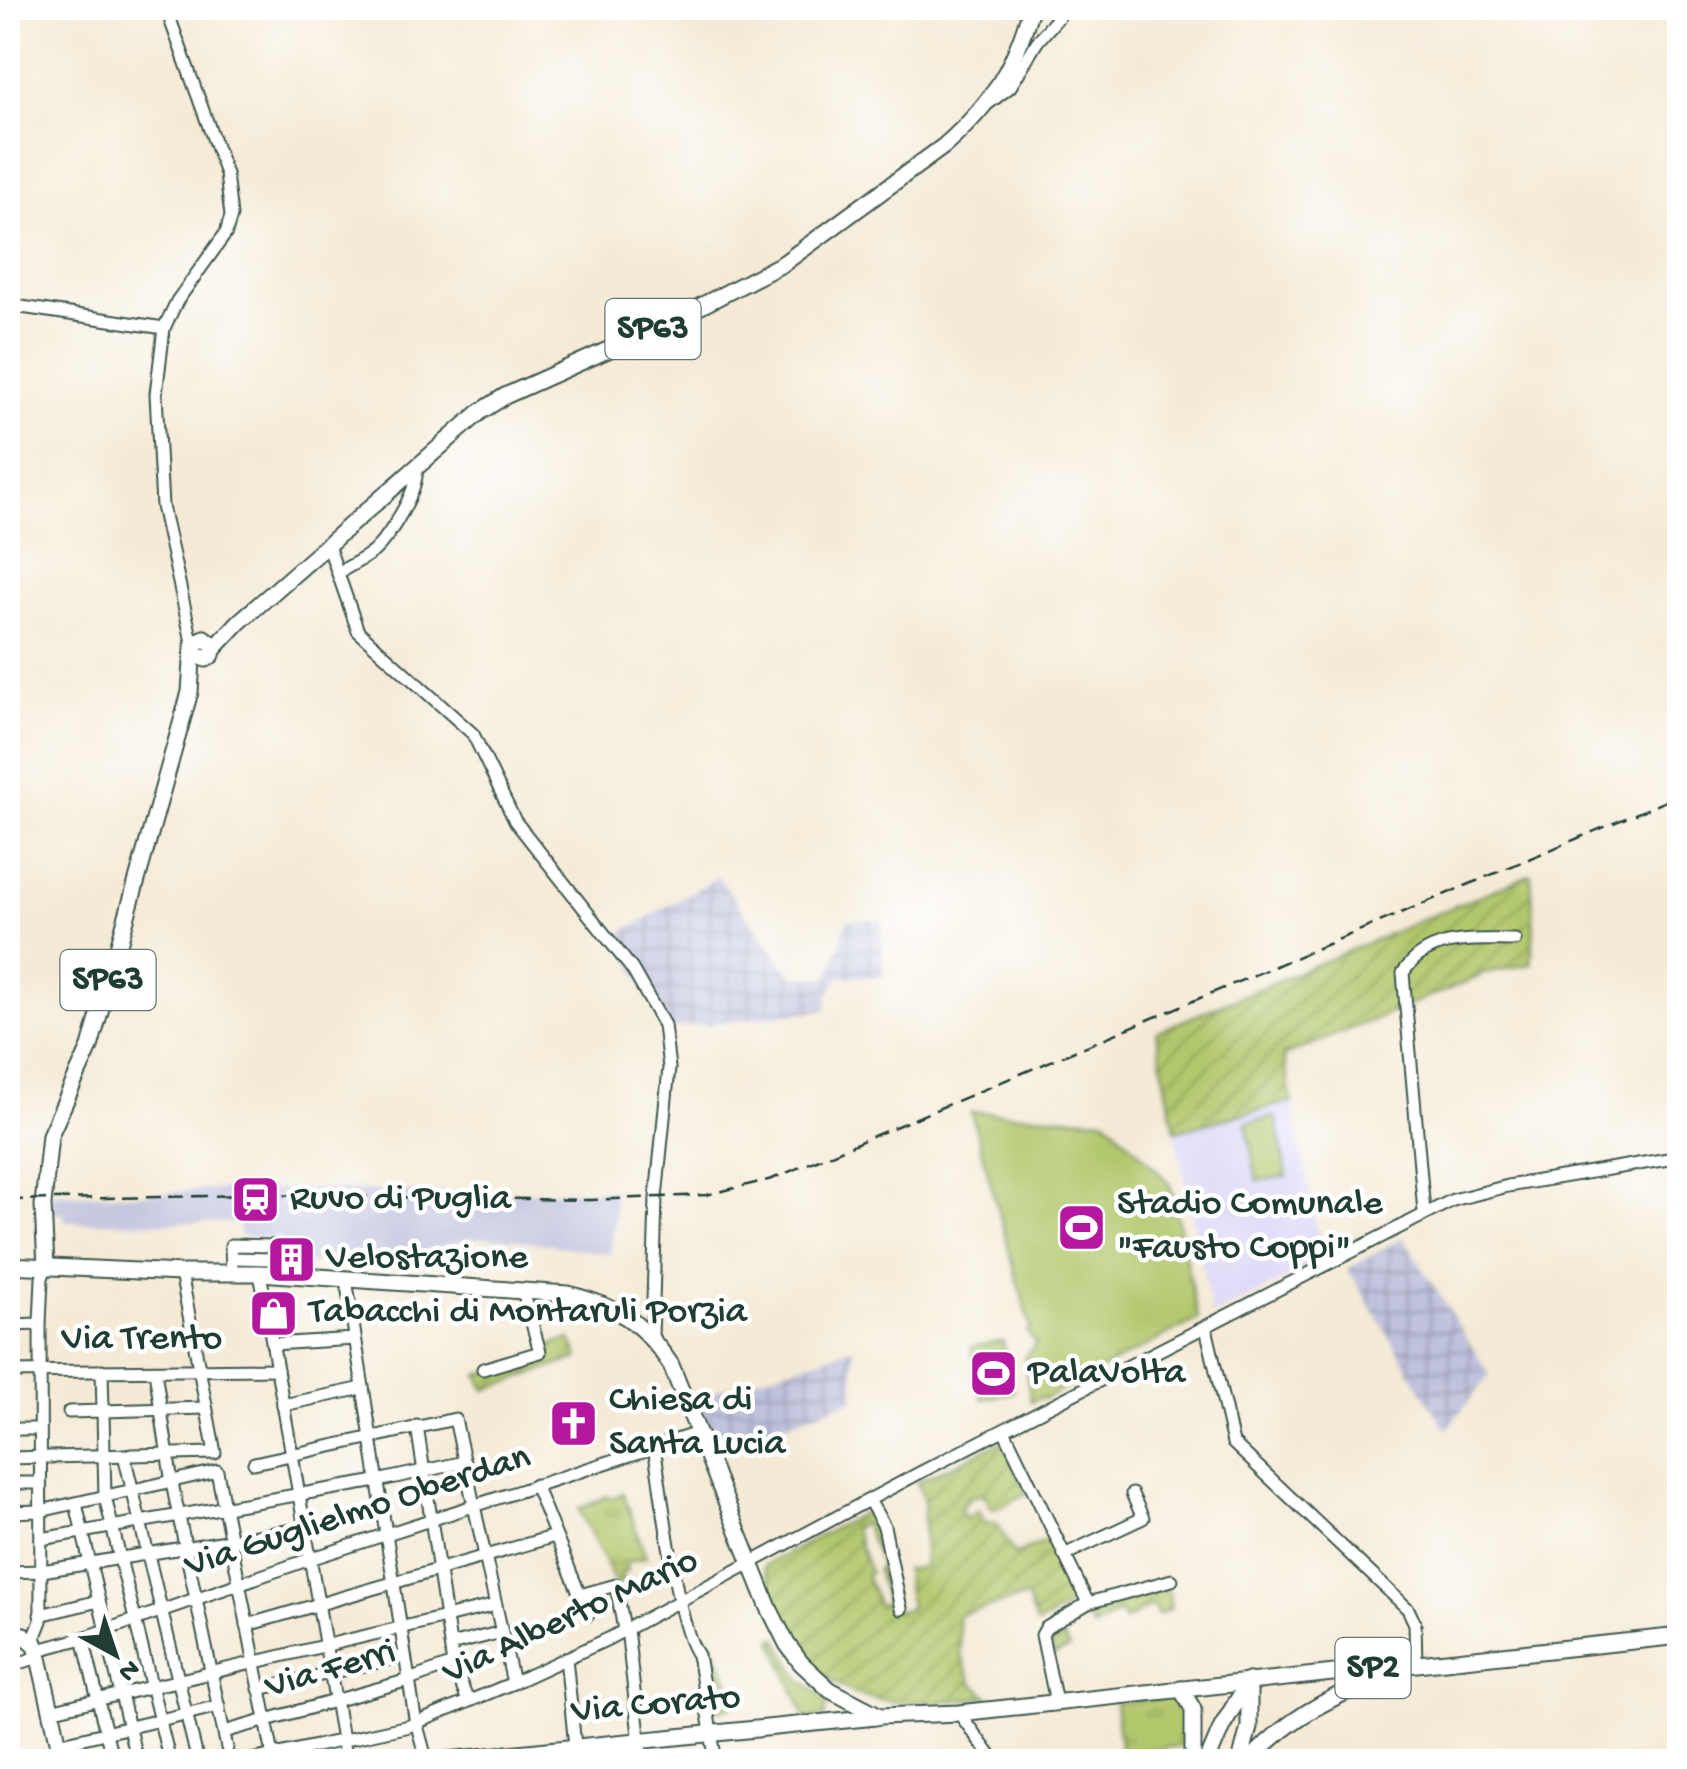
<svg xmlns="http://www.w3.org/2000/svg" width="1687" height="1769" viewBox="0 0 1687 1769" font-family="'Gochi Hand',sans-serif">
<defs>
<pattern id="industrial-grid" width="8" height="8" patternUnits="userSpaceOnUse" patternTransform="scale(2.5)"><rect width="8" height="8" fill="#c0c2dd"/><path d="M0 4h8M4 0v8" fill="none" stroke="#9b9fb4"/></pattern>
<pattern id="park-tufts" width="24" height="20" patternUnits="userSpaceOnUse" patternTransform="scale(2.5)"><rect width="24" height="20" fill="#b2c86d"/><path d="M3 7l-1-3M5 7V3M7 7l1-3M15 17l-1-3M17 17v-4M19 17l1-3" fill="none" stroke="#90a45a"/></pattern>
<pattern id="garden-furrows" width="10" height="10" patternUnits="userSpaceOnUse" patternTransform="scale(2.5)"><rect width="10" height="10" fill="#b2c86d"/><path d="M-1 1l2-2M0 10L10 0M9 11l2-2" fill="none" stroke="#90a45a"/></pattern>
</defs>
<rect width="100%" height="100%" fill="#fff"/>
<filter id="ink" filterUnits="userSpaceOnUse"><feTurbulence type="fractalNoise" baseFrequency=".01" numOctaves="2"/><feDisplacementMap in="SourceGraphic" scale="20" xChannelSelector="R" yChannelSelector="G"/><feConvolveMatrix kernelMatrix="1 2 1 2 8 2 1 2 1" color-interpolation-filters="sRGB"/></filter>
<filter id="wash" filterUnits="userSpaceOnUse"><feTurbulence type="fractalNoise" baseFrequency=".0048" numOctaves="4" result="noise"/><feDisplacementMap in="SourceGraphic" scale="40" xChannelSelector="R" yChannelSelector="G"/><feGaussianBlur stdDeviation="2.25" result="paint"/><feColorMatrix in="noise" values="0 0 0 0 0 0 0 0 0 0 0 0 0 0 0 0 0 1.4 0 .05"/><feComposite in="paint" operator="in"/></filter>
<g filter="url(#wash)">
<rect width="100%" height="100%" fill="#f4ead5"/>
<!-- built -->
<polygon fill="#dad6f7" points="1292,1102 1323,1260 1212,1316 1175,1131"/>
<!-- industrial -->
<g fill="url(#industrial-grid)">
<polygon points="718,877 793,977 829,978 847,920 882,920 883,977 840,977 830,991 826,1010 667,1029 616,936"/>
<polygon points="1403,1237 1490,1375 1446,1430 1348,1269"/>
<polygon points="854,1348 854,1399 716,1448 697,1397"/>
</g>
<!-- railway -->
<polygon fill="#c0c2dd" points="234,1188 487,1193 614,1190 615,1218 610,1254 512,1239 470,1238 391,1263 281,1264 282,1238 240,1236 239,1223 65,1222 64,1213 51,1213 52,1194 147,1194"/>
<!-- grass -->
<g fill="#b2c86d" stroke="#688250" stroke-width="2.5">
<polygon points="971,1112 1106,1119 1170,1183 1198,1319 1044,1399 1042,1397 1031,1402 1024,1358 1036,1344 1027,1332 1031,1329"/>
<polygon points="1276,1117 1287,1176 1257,1181 1246,1123"/>
<polygon points="1003,1341 1013,1392 982,1399 971,1347"/>
</g>
<!-- park -->
<g fill="url(#park-tufts)" stroke="#688250" stroke-width="2.5">
<polygon points="623,1493 646,1557 625,1563 627,1571 621,1573 623,1582 616,1585 579,1509 607,1496 612,1498"/>
<polygon points="777,1638 799,1678 828,1701 824,1717 806,1719 773,1640"/>
<polygon points="1172,1697 1181,1699 1186,1706 1185,1745 1121,1754 1115,1703"/>
</g>
<!-- garden -->
<g fill="url(#garden-furrows)" stroke="#688250" stroke-width="2.5" fill-rule="evenodd">
<polygon points="1531,874 1534,930 1531,964 1479,974 1479,977 1283,1056 1292,1102 1175,1131 1156,1032"/>
<polygon points="571,1339 579,1358 485,1390 478,1375 537,1357 540,1361 551,1358 545,1346"/>
<path d="M1003 1441 1027 1493 996 1509 991 1508 984 1494 966 1498 967 1502 960 1507 966 1519 978 1510 985 1523H997L1015 1555 1049 1539 1078 1600 1037 1625 1026 1597 958 1615 960 1653 972 1683 989 1697C908 1705 835 1716 789 1632 778 1612 772 1588 764 1566L868 1510 878 1528 896 1612 910 1608 905 1570 924 1567V1500L917 1482ZM864 1523 881 1566 877 1569 886 1602 878 1606 866 1575 870 1573 853 1528Z"/>
<path d="M1164 1589 1169 1592 1171 1608 1158 1615 1152 1605 1125 1620 1120 1612 1093 1627 1087 1617 1060 1632 1069 1649 1054 1656 1048 1641C1064 1606 1130 1599 1164 1589Z"/>
<polygon points="711,1643 739,1703 719,1711 703,1647"/>
</g>
</g>
<g filter="url(#ink)">
<g fill="none" stroke-linecap="round" stroke-linejoin="round">
<defs>
<g id="minor">
<polyline points="166,8 226,174 231,216 226,233 177,301 164,328 156,394 162,506 193,646"/>
<polyline points="989,103 1010,87 1037,42 1066,8"/>
<polyline points="8,305 164,328"/>
<polyline points="328,545 358,631 473,734 515,821 632,969 664,1025 669,1068 656,1198 652,1337"/>
<path d="M340 572C351 565 364 559 374 551 389 537 420 488 416 468"/>
<path d="M1424 1212 1403 973C1428 934 1475 940 1515 940"/>
<polyline points="232,1258 273,1259"/>
<polyline points="232,1273 231,1245 274,1246 273,1274"/>
<polyline points="260,1273 346,1762"/>
<polyline points="346,1279 415,1718 427,1762"/>
<polyline points="8,1325 40,1324"/>
<polyline points="1206,1328 1233,1443 1408,1609 1415,1624 1416,1664"/>
<polyline points="272,1344 355,1339"/>
<polyline points="483,1369 540,1352 523,1291"/>
<polyline points="102,1370 105,1497 170,1762"/>
<polyline points="155,1371 172,1483 227,1748"/>
<polyline points="8,1372 277,1369"/>
<polyline points="283,1405 363,1388"/>
<polyline points="69,1412 206,1408"/>
<polyline points="417,1426 453,1664 468,1701"/>
<polyline points="8,1429 40,1429"/>
<polyline points="1004,1430 1088,1603"/>
<path d="M654 1447C662 1491 676 1626 698 1655L716 1762"/>
<polyline points="124,1455 198,1762"/>
<polyline points="8,1458 215,1453 181,1273"/>
<polyline points="254,1463 455,1419 513,1683"/>
<polyline points="8,1483 40,1483"/>
<polyline points="535,1485 588,1615"/>
<polyline points="869,1500 884,1526 901,1609"/>
<polyline points="76,1504 137,1762"/>
<polyline points="8,1512 40,1511 217,1471 273,1755"/>
<polyline points="41,1539 377,1481 465,1462"/>
<polyline points="1064,1555 1143,1518 1132,1494"/>
<polyline points="8,1572 42,1571 305,1528"/>
<polyline points="580,1595 616,1585 624,1630"/>
<polyline points="40,1615 99,1601"/>
<polyline points="247,1625 555,1536"/>
<polyline points="627,1629 642,1762"/>
<polyline points="83,1638 113,1762"/>
<polyline points="33,1641 41,1621 40,1324 42,1278 46,1267"/>
<polyline points="450,1645 502,1632"/>
<polyline points="38,1650 83,1638 310,1559 698,1433"/>
<polyline points="566,1658 575,1746"/>
<polyline points="8,1667 38,1657"/>
<polyline points="259,1689 405,1656"/>
<polyline points="1056,1702 1042,1635 1046,1628 1088,1603 1172,1580"/>
<polyline points="50,1711 496,1605"/>
<polyline points="959,1713 995,1762"/>
<polyline points="224,1732 409,1680 453,1664"/>
<polyline points="58,1744 219,1706"/>
<polyline points="580,1746 581,1762"/>
<polyline points="242,1762 409,1726 513,1683 608,1639 923,1471 1453,1200 1508,1186 1680,1157"/>
</g>
<g id="major">
<path d="M214 649 239 622 480 412 505 396 668 323 784 263 944 146C992 104 1014 68 1031 8"/>
<path d="M8 1265 181 1273H260L568 1294C618 1307 642 1321 671 1365L769 1608 787 1644 801 1663 830 1690 880 1716 959 1713 1680 1636"/>
<polyline points="46,1267 43,1205 50,1135 90,1047 190,692 193,646 204,638 214,645 212,655 206,659 194,653"/>
<polyline points="8,1633 24,1635 36,1645 63,1762"/>
<polyline points="1181,1689 1193,1709 1193,1762"/>
<polyline points="428,1762 876,1717"/>
<polyline points="1207,1762 1222,1726 1249,1681"/>
<polyline points="1240,1762 1249,1727 1249,1681"/>
<path d="M1249 1762C1288 1716 1343 1689 1399 1673"/>
</g>
</defs>
<!-- minor casing -->
<use href="#minor" stroke="#3f574c" stroke-width="15"/>
<!-- major casing -->
<use href="#major" stroke="#3f574c" stroke-width="19"/>
<!-- minor -->
<use href="#minor" stroke="#fff" stroke-width="11"/>
<!-- major -->
<use href="#major" stroke="#fff" stroke-width="15"/>
<!-- rail -->
<polyline stroke="#1f3d34" stroke-width="2.5" stroke-dasharray="15 8" stroke-linecap="butt" points="8,1200 256,1195 591,1200 706,1195 772,1179 1680,795"/>
</g>
</g>
<!-- icons -->
<defs>
<symbol id="station-square" viewBox="-11 -11 22 22"><rect x="-9" y="-9" width="18" height="18" rx="4" fill="#b5179e" stroke="#fff"/><path d="M-3-6H3Q5-6 5-4V2Q5 4 3 4L4.5 6H3L1.5 4h-3L-3 6H-4.5L-3 4Q-5 4-5 2V-4Q-5-6-3-6ZM-3.5-4v3h7v-3ZM-3.5 1v1.5H-2V1ZM2 1v1.5H3.5V1Z" fill="#fff"/></symbol>
<symbol id="stadium-square" viewBox="-11 -11 22 22"><rect x="-9" y="-9" width="18" height="18" rx="4" fill="#b5179e" stroke="#fff"/><path d="M0-5a6.5 5 0 1 0 0 10a6.5 5 0 1 0 0-10ZM-3.5-1.8h7v3.6h-7Z" fill="#fff"/></symbol>
<symbol id="building-square" viewBox="-11 -11 22 22"><rect x="-9" y="-9" width="18" height="18" rx="4" fill="#b5179e" stroke="#fff"/><path d="M-4-6H4V6H1V3H-1V6H-4ZM-2.5-4.3h1.7v1.8h-1.7ZM.8-4.3h1.7v1.8H.8ZM-2.5-1h1.7V.8h-1.7ZM.8-1h1.7V.8H.8Z" fill="#fff"/></symbol>
<symbol id="shop-square" viewBox="-11 -11 22 22"><rect x="-9" y="-9" width="18" height="18" rx="4" fill="#b5179e" stroke="#fff"/><path d="M-5-2.5h2.3a2.7 3.5 0 0 1 5.4 0H5L5.5 6h-11ZM-1.5-2.5h3a1.5 2.3 0 0 0-3 0Z" fill="#fff"/></symbol>
<symbol id="church-square" viewBox="-11 -11 22 22"><rect x="-9" y="-9" width="18" height="18" rx="4" fill="#b5179e" stroke="#fff"/><path d="M-1.2-6h2.4v3.5h3.3v2.4h-3.3V6h-2.4V-.1h-3.3v-2.4h3.3Z" fill="#fff"/></symbol>
</defs>
<g fill-rule="evenodd">
<use href="#station-square" x="228" y="1172" width="55" height="55"/>
<use href="#stadium-square" x="1054" y="1200" width="55" height="55"/>
<use href="#building-square" x="264" y="1232" width="55" height="55"/>
<use href="#shop-square" x="246" y="1286" width="55" height="55"/>
<use href="#stadium-square" x="966" y="1346" width="55" height="55"/>
<use href="#church-square" x="546" y="1396" width="55" height="55"/>
</g>
<g text-anchor="middle" dominant-baseline="central" stroke-width="9" stroke-linejoin="round" paint-order="stroke">
<!-- shield labels -->
<g fill="#fff" stroke="#627771" stroke-width="2.5">
<rect x="605.5" y="299" width="95" height="60" rx="8"/>
<rect x="60.5" y="950" width="95" height="60" rx="8"/>
<rect x="1335.5" y="1638" width="75" height="60" rx="8"/>
</g>
<g font-size="35" font-weight="bold" fill="#1f3d34">
<text x="653" y="329">SP63</text>
<text x="108" y="980">SP63</text>
<text x="1373" y="1668">SP2</text>
</g>
<!-- poi labels -->
<g font-size="38" fill="#1f3d34" stroke="#fff" text-anchor="start">
<text x="290" y="1200">Ruvo di Puglia</text>
<text x="1117" y="1205">Stadio Comunale<tspan x="1117" dy="44">"Fausto Coppi"</tspan></text>
<text x="326" y="1259">Velostazione</text>
<text x="309" y="1313">Tabacchi di Montaruli Porzia</text>
<text x="1028" y="1374">PalaVolta</text>
<text x="609" y="1401">Chiesa di<tspan x="609" dy="44">Santa Lucia</tspan></text>
</g>
<!-- street labels -->
<g font-size="38" fill="#1f3d34" stroke="#fff">
<text x="142" y="1340">Via Trento</text>
<text transform="translate(358 1513) rotate(-18)">Via Guglielmo Oberdan</text>
<text transform="translate(571 1618) rotate(-25)">Via Alberto Mario</text>
<text transform="translate(331 1671) rotate(-16)">Via Ferri</text>
<text transform="translate(656 1706) rotate(-5)">Via Corato</text>
</g>
</g>
<!-- margin -->
<rect width="1687" height="1769" fill="none" stroke="#fff" stroke-width="40"/>
<!-- north arrow -->
<g transform="translate(115 1654) rotate(140)" stroke="#ffffff" stroke-width="8" paint-order="stroke">
<path d="M0-8L18 38L0 25L-18 38Z" fill="#1f3d34"/>
<text y="-15" font-size="28" font-weight="bold" text-anchor="middle" fill="#1f3d34">N</text>
</g>
</svg>
